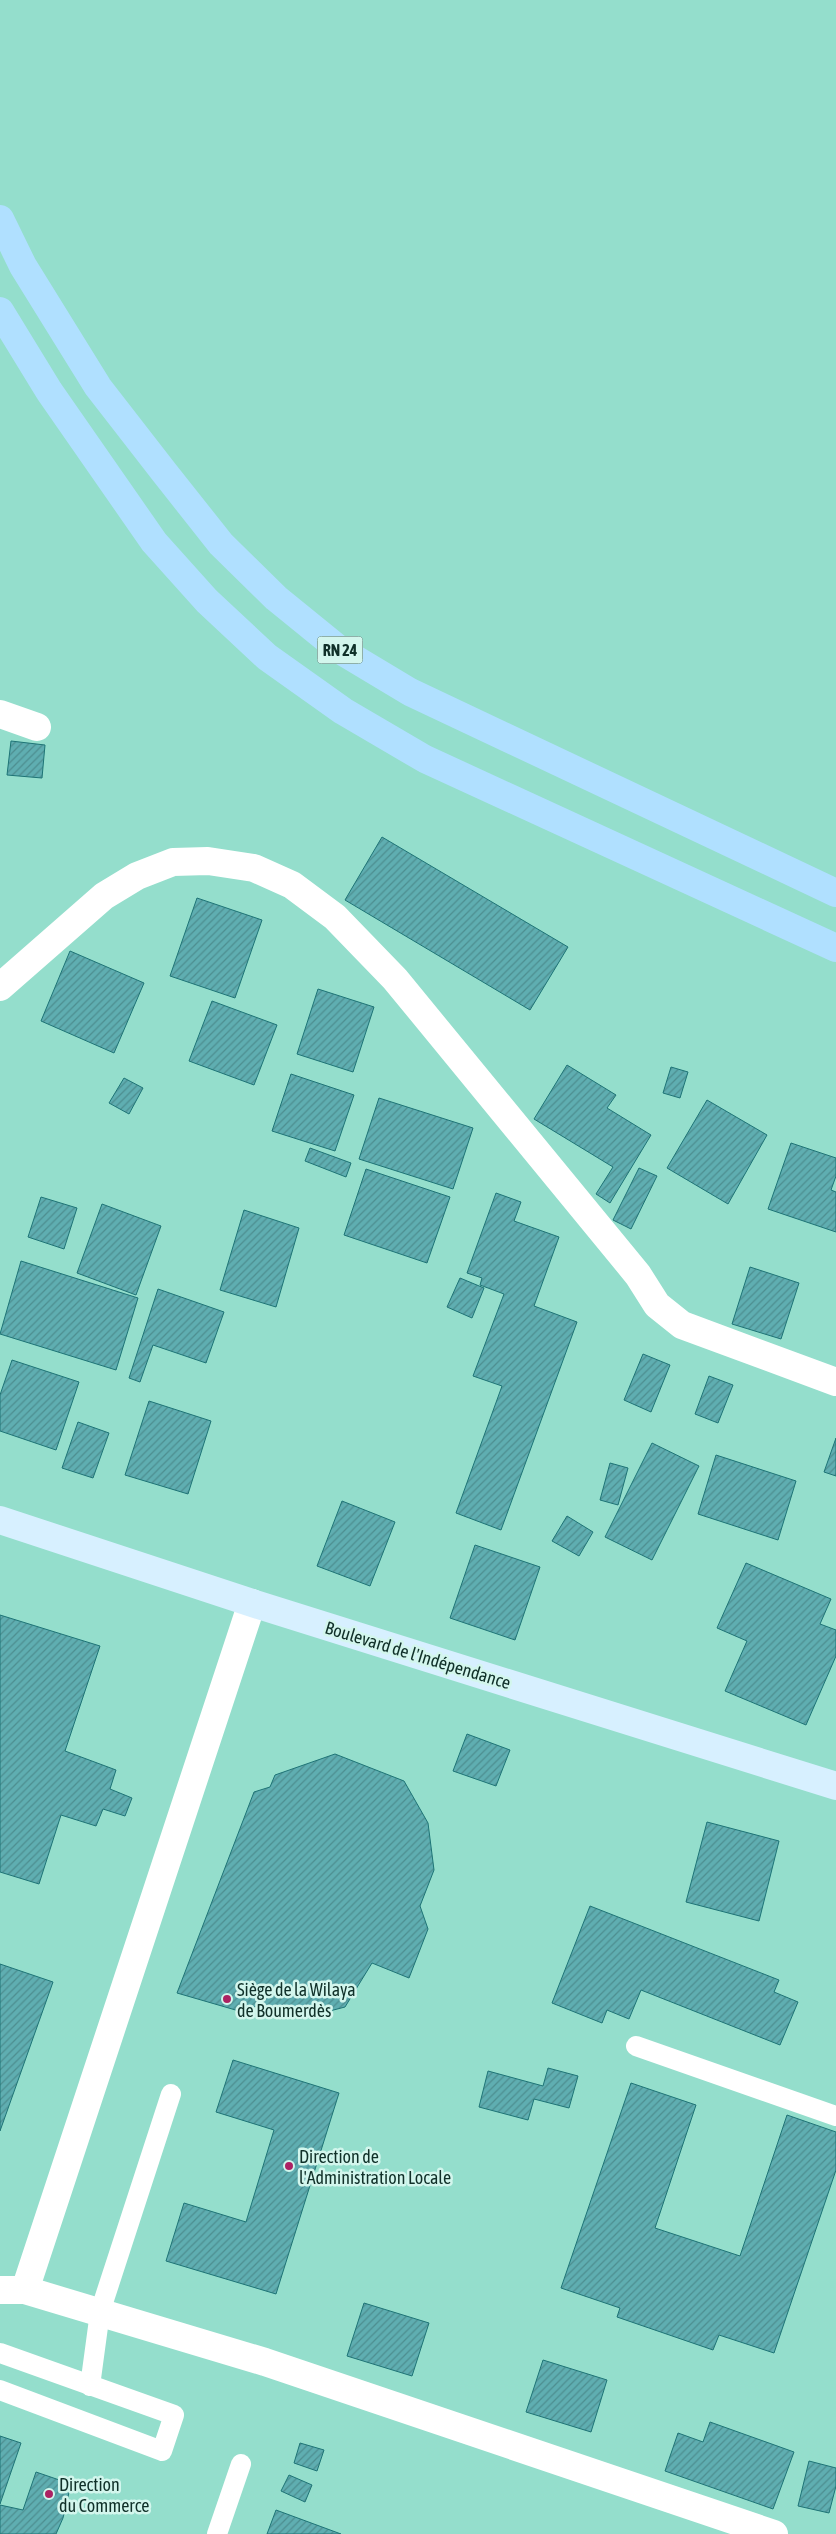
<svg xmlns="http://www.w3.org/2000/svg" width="836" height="2534" viewBox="0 0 836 2534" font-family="'Asap Condensed',sans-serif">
<defs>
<pattern id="building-hatch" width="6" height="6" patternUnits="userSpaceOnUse" patternTransform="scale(1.25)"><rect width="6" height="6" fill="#5faeb1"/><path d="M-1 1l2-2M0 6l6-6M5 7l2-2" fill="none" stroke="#4d8e90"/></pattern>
</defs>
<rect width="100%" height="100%" fill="#94decc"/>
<!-- building -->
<g fill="url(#building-hatch)" stroke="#1e7476">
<polygon points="11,741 45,745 42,778 7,775"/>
<polygon points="382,837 568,947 530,1010 345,900"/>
<polygon points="197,898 262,920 235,998 170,976"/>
<polygon points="70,951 144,983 114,1053 41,1021"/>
<polygon points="318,989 374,1007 353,1072 297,1054"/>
<polygon points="212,1001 277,1025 254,1085 189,1061"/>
<polygon points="567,1065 616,1095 607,1108 651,1135 610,1203 596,1194 613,1167 534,1119"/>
<polygon points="671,1067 688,1072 680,1098 663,1093"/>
<polygon points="291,1074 354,1095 335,1151 272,1131"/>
<polygon points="124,1078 143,1088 129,1114 109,1103"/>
<polygon points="379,1098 473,1128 453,1189 359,1159"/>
<polygon points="707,1100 767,1135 728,1204 667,1168"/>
<polygon points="791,1143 836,1158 836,1176 831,1190 836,1192 836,1232 768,1209"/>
<polygon points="310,1148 351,1163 346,1177 305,1161"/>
<polygon points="639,1168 657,1176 631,1229 613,1220"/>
<polygon points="366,1169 450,1197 427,1263 344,1235"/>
<polygon points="496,1193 521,1202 514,1221 559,1237 534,1306 577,1322 501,1530 456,1513 502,1386 473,1376 504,1294 480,1285 482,1278 467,1273"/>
<polygon points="41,1197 77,1208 64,1249 28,1237"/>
<polygon points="102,1204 161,1226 136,1295 77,1273"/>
<polygon points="244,1210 299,1228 276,1307 220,1290"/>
<polygon points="21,1261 138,1298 116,1370 0,1334"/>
<polygon points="750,1267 799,1283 781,1339 732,1324"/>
<polygon points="460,1278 484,1288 472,1318 447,1307"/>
<polygon points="158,1289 224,1312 206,1363 153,1345 140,1382 129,1378"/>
<polygon points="643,1354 670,1365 651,1412 624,1400"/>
<polygon points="12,1360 79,1382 56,1450 0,1431 0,1395"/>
<polygon points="709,1376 733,1385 718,1423 695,1414"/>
<polygon points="149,1401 211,1421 188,1494 125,1475"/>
<polygon points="78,1422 109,1433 93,1478 62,1468"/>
<polygon points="836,1438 836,1476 824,1472"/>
<polygon points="652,1443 699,1466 652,1560 605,1537"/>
<polygon points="716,1455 796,1481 778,1540 698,1514"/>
<polygon points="610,1463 628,1468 618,1505 600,1500"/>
<polygon points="342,1501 395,1522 370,1586 317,1566"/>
<polygon points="567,1516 593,1532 579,1556 552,1541"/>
<polygon points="475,1545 540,1567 515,1640 450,1618"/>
<polygon points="746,1563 831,1599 820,1624 836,1630 836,1656 806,1725 725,1691 747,1641 717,1628"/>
<polygon points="0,1615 100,1646 65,1751 116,1770 110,1789 132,1798 125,1816 103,1809 96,1826 61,1815 39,1884 0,1872"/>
<polygon points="467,1734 510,1750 496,1786 453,1771"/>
<polygon points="335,1754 404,1781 428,1823 434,1870 420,1906 428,1929 409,1978 372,1963 345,2007 299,2019 279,2007 257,2006 239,2011 177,1993 254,1792 270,1787 275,1775"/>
<polygon points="707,1822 779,1841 759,1921 686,1902"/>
<polygon points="590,1906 779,1980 774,1992 798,2002 780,2045 641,1990 629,2019 607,2010 602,2023 552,2003"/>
<polygon points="0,1964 53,1982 0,2131"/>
<polygon points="233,2060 339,2093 276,2294 166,2261 184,2203 246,2222 274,2130 216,2112"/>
<polygon points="548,2068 578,2076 569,2108 534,2099 528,2120 479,2107 488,2071 543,2086"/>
<polygon points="631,2083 696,2105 655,2228 740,2256 787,2115 836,2132 836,2170 774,2353 719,2335 713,2350 617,2317 620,2308 561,2288"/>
<polygon points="364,2303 429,2323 412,2376 347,2356"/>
<polygon points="543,2360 607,2380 591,2432 526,2412"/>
<polygon points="710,2422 794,2452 773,2509 665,2471 678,2433 703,2442"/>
<polygon points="0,2436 21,2443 0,2504"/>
<polygon points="300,2443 324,2450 317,2471 294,2463"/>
<polygon points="809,2461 836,2468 836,2486 829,2513 798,2506"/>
<polygon points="36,2472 71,2484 63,2518 56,2534 0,2534 0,2505 23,2510"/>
<polygon points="289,2475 312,2485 305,2502 281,2491"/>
<polygon points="276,2510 341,2534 267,2534"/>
</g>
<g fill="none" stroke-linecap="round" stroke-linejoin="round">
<!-- lane -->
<g stroke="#fff" stroke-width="20">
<polyline points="636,2046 836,2116"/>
<polyline points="0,2353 174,2415 162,2451 0,2390"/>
<polyline points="90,2386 100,2312 171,2094"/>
<polyline points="217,2534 241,2464"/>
</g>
<!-- street -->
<g stroke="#fff" stroke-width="28">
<polyline points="0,714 37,727"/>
<polyline points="0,987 104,896 137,876 173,862 208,861 254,868 292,885 335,917 395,979 638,1275 657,1305 682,1325 836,1382"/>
<polyline points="0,2290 25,2290 265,2362 774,2534"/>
<polyline points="25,2290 252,1603"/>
</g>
<!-- secondary -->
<polyline stroke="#d7f0ff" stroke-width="28" points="0,1520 252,1603 836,1786"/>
<!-- primary -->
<g stroke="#b0e0ff" stroke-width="28">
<polyline points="0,219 23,266 98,387 164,472 221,544 276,598 340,650 410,692 836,893"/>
<polyline points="0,311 49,391 154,542 207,601 267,657 343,711 425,759 836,948"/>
</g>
</g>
<!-- markers -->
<g fill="#ac2263" stroke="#d3f6ed" stroke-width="2">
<circle cx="227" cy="1999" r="5"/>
<circle cx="289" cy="2166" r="5"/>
<circle cx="49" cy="2494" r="5"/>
</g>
<g text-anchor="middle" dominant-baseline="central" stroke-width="5" stroke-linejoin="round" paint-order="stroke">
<!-- shield labels -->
<rect fill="#d3f6ed" stroke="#4a6b64" stroke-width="1" x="317.5" y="636.5" width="45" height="27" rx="4"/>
<g font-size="16" font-weight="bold" fill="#103029">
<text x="340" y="650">RN 24</text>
</g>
<!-- street labels -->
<g font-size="18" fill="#103029" stroke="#d3f6ed">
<text transform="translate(418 1655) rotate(17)">Boulevard de l'Indépendance</text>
</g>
<!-- poi labels -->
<g font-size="18" fill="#103029" stroke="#d3f6ed" text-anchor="start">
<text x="237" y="1989">Siège de la Wilaya<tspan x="237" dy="21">de Boumerdès</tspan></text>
<text x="299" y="2156">Direction de<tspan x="299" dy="21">l'Administration Locale</tspan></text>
<text x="59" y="2484">Direction<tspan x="59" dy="21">du Commerce</tspan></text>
</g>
</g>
</svg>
